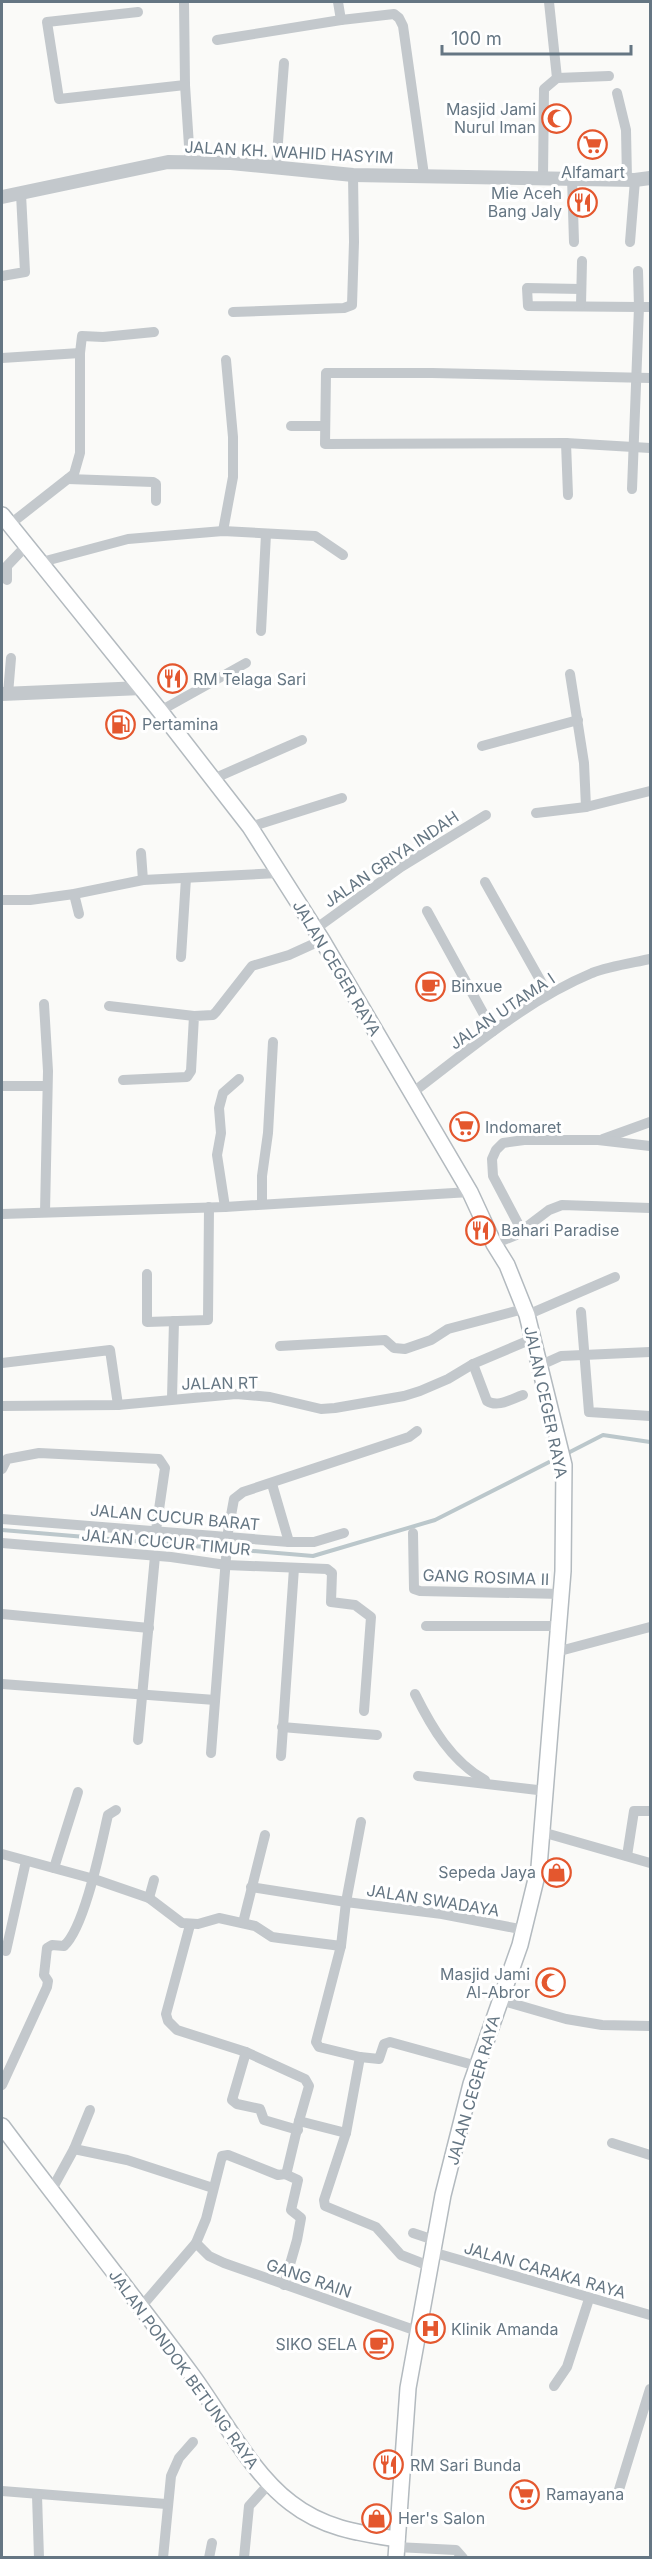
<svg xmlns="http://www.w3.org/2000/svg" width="652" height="2559" viewBox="0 0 652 2559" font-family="Inter,sans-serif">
<rect width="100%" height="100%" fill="#fafaf8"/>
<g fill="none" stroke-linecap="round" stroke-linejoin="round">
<!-- stream -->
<g stroke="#bbc7cb" stroke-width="4">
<polyline points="566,1454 603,1435 650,1442"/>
<polyline points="2,1530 313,1556 435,1520 559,1457"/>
</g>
<defs>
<g id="secondary">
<polyline points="2,515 160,711 250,827 322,940 470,1192 494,1244 507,1265 527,1315 564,1465 563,1571 539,1867 520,1945 471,2084 443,2195 408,2388 396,2558"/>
<path d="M2 2126C64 2209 130 2291 192 2375 222 2416 251 2473 291 2503 323 2528 358 2533 397 2539"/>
</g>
</defs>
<!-- secondary casing -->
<use href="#secondary" stroke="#b3babf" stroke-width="18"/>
<!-- minor -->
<g stroke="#c3c8cc" stroke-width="10">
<polyline points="184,2 185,85 190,161"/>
<polyline points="338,2 341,20"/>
<polyline points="138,12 47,22 59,99 185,85"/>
<polyline points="217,40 341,20 394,14 399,18 403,26 424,175"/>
<polyline points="557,78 609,76"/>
<polyline points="617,93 626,130 627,179"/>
<polyline points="276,168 284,63"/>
<polyline points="543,177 544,89 557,78 549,2"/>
<polyline points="572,178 574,242"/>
<polyline points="630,242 635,180"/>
<polyline points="638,271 639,307 650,307"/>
<polyline points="2,276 25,272 21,194"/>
<polyline points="581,289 527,288 528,306 639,307 632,489"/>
<polyline points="581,305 582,261"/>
<polyline points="233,312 344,308 352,305 354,242 353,175"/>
<polyline points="2,358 80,353"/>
<polyline points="650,378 432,373 326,373 325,444 566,443 650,448"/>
<polyline points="291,426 325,426"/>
<polyline points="566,443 568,495"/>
<polyline points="68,479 153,482 156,484 156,501"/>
<polyline points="9,525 74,474 80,453 80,353 82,336 103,337 154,332"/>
<polyline points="223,531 233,477 233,437 226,360"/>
<polyline points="38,563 128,539 223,531 315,536 343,555"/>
<polyline points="7,580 7,566 26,546"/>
<polyline points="261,631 266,534"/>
<polyline points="570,674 584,763 586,807"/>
<polyline points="8,694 11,658"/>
<polyline points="160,711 246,663"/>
<polyline points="482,746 578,720"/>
<polyline points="213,779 302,740"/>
<polyline points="536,813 586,807 650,791"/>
<polyline points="250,827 342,798"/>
<polyline points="141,853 143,880"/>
<polyline points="485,882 548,994"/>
<polyline points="74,894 79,914"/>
<polyline points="2,900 30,900 74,894 143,880 279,873"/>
<polyline points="427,911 493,1031"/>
<polyline points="314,930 401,867 486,815"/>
<polyline points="181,957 186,878"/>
<polyline points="44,1004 48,1071 45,1212"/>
<polyline points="109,1006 194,1016"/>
<polyline points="123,1080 187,1077 191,1071 194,1016 213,1015 216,1012 252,966 289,955 322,940"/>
<polyline points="2,1086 47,1086"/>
<path d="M412 1093C469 1050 525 1001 592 973 610 966 632 963 650 959"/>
<polyline points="603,1139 650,1122"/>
<polyline points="262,1204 262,1176 268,1133 273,1042"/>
<polyline points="225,1207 217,1155 221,1133 219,1108 223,1093 239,1079"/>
<polyline points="2,1214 225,1207 470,1192"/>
<polyline points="522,1231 493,1176 492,1159 496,1150 503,1143 524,1140 598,1140 650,1146"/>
<polyline points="494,1244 516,1235 549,1210 562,1205 650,1208"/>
<polyline points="147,1274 147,1322 208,1320 209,1207"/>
<polyline points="581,1312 589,1412 650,1416"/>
<polyline points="527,1315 615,1277"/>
<polyline points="280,1346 385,1340 394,1348 405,1349 431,1340 448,1329 516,1311 522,1307"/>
<polyline points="2,1363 110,1350 118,1405"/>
<path d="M473 1364 487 1401C498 1408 511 1399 523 1395"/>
<polyline points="541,1365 561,1356 650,1352"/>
<polyline points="172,1398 174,1321"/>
<polyline points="2,1406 118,1405 236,1394 270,1397 321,1409 335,1408 404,1396 420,1391 448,1379 473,1364 532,1339"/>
<polyline points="2,1469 7,1459 39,1453 159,1459 165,1468 156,1530"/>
<polyline points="272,1484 289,1542"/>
<polyline points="2,1519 289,1542 314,1542 344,1533"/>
<polyline points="413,1533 414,1589 420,1591 561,1594"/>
<polyline points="2,1543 171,1557 226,1565 327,1569 332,1573 331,1602 355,1605 371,1617 364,1711"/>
<polyline points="2,1614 149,1628"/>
<polyline points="426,1626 558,1626"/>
<polyline points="556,1652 650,1627"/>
<polyline points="2,1684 215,1700"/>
<path d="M415 1694C432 1728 451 1761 485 1780"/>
<polyline points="282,1727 377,1735"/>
<polyline points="138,1740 155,1556"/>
<polyline points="211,1753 228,1532 234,1499 243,1492 409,1437 417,1431"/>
<polyline points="281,1756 294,1568"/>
<polyline points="418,1776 546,1791"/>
<polyline points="542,1832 650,1863"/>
<polyline points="2,1854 94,1879 149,1898 182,1923 198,1924 219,1918 255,1926 272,1937 279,1938 341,1946 346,1902 442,1914 525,1930"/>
<polyline points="627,1856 634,1811 650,1811"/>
<polyline points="54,1868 78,1792"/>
<polyline points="251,1887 346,1902 361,1822"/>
<polyline points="149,1898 154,1880"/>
<polyline points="243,1923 265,1835"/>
<polyline points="190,1925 166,2014 168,2021 177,2030 246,2052 305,2079 309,2086 299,2121"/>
<polyline points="6,1951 26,1861"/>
<polyline points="500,2000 566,2019 602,2025 650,2026"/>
<polyline points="246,2052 232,2100 237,2104 260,2109 264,2120 298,2130"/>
<polyline points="360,2057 379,2059 384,2044 390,2042 477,2066"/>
<path d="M2 2085 47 1987 48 1981 44 1975 47 1948 52 1945 64 1946C85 1927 101 1845 108 1815L116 1810"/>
<polyline points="346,2133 324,2200 325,2206 376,2227 401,2255 429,2266"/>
<polyline points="612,2143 650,2155"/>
<polyline points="74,2149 127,2160 213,2188"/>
<polyline points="51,2191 74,2149 90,2110"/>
<polyline points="413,2233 434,2240"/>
<polyline points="196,2243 209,2256 224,2263 417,2331"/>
<polyline points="432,2252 650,2315"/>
<polyline points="284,2285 297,2240 301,2218 291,2210 298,2180 285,2174"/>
<polyline points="141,2307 196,2243 206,2219 222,2156 228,2155 278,2175 285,2174 287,2171 299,2121 346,2133 360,2057 319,2047 316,2042 341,1946"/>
<polyline points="554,2386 567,2367 589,2299"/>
<polyline points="2,2491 166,2504"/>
<polyline points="618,2493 650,2389"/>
<polyline points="37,2495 39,2558"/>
<polyline points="396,2547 456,2550 463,2558"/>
<polyline points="163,2558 171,2476 179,2458 193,2442"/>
<polyline points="209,2558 212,2543"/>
<polyline points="244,2558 249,2506 268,2485"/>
</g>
<!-- tertiary -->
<g stroke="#c3c8cc" stroke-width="14">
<polyline points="2,197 168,162 231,163 353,175 635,180 650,178"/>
<polyline points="2,694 142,688"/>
</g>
<!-- secondary -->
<use href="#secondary" stroke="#fff" stroke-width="15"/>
</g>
<!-- icons -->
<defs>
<symbol id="mosque-ring" viewBox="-11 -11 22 22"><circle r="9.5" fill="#fff" stroke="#e4572e" stroke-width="1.5"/><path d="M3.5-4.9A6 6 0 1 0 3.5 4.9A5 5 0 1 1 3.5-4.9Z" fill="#e4572e"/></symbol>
<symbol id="supermarket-ring" viewBox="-11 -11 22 22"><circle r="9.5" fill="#fff" stroke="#e4572e" stroke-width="1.5"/><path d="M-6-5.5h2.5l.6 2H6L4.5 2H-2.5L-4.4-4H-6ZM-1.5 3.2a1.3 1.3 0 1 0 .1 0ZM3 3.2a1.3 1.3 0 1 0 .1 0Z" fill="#e4572e"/></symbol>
<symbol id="restaurant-ring" viewBox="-11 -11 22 22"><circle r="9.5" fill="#fff" stroke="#e4572e" stroke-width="1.5"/><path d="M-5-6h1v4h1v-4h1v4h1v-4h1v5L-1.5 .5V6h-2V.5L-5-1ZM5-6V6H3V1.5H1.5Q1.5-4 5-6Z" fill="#e4572e"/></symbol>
<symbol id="fuel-ring" viewBox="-11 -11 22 22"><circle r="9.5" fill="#fff" stroke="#e4572e" stroke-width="1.5"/><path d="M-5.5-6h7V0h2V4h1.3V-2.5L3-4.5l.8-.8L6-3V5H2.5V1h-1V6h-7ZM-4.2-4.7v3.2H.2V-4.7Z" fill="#e4572e"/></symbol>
<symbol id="cafe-ring" viewBox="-11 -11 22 22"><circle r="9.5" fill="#fff" stroke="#e4572e" stroke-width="1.5"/><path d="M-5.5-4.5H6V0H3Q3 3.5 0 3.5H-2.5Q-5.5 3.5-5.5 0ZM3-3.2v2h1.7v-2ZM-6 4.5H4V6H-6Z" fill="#e4572e"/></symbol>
<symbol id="shop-ring" viewBox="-11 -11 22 22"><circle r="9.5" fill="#fff" stroke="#e4572e" stroke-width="1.5"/><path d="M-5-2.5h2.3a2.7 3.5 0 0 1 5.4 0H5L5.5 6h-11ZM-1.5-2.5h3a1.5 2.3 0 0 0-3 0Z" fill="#e4572e"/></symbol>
<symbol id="hospital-ring" viewBox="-11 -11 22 22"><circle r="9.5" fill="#fff" stroke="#e4572e" stroke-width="1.5"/><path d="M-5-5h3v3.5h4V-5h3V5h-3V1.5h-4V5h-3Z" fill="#e4572e"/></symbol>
</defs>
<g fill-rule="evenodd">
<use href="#mosque-ring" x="540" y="102" width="33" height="33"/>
<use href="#supermarket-ring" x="576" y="128" width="33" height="33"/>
<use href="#restaurant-ring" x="566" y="186" width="33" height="33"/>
<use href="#restaurant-ring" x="156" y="662" width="33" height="33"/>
<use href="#fuel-ring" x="104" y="708" width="33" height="33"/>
<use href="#cafe-ring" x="414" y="970" width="33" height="33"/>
<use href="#supermarket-ring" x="448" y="1110" width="33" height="33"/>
<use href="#restaurant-ring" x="464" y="1214" width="33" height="33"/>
<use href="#shop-ring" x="540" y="1856" width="33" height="33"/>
<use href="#mosque-ring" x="534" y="1966" width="33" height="33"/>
<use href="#hospital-ring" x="414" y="2312" width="33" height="33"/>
<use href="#cafe-ring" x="362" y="2328" width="33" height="33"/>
<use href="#restaurant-ring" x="372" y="2448" width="33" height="33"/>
<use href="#supermarket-ring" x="508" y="2478" width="33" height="33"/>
<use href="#shop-ring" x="360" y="2502" width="33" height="33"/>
</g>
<g text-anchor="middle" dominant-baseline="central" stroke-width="6" stroke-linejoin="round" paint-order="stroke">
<!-- poi labels -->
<g font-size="16" fill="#657683" stroke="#fff" text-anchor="start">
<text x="536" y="109" text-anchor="end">Masjid Jami<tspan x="536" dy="18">Nurul Iman</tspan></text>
<text x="593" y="172" text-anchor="middle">Alfamart</text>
<text x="562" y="193" text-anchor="end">Mie Aceh<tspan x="562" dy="18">Bang Jaly</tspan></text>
<text x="193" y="679">RM Telaga Sari</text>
<text x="142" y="724">Pertamina</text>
<text x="451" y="986">Binxue</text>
<text x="485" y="1127">Indomaret</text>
<text x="501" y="1230">Bahari Paradise</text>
<text x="536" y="1872" text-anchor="end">Sepeda Jaya</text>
<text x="530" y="1974" text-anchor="end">Masjid Jami<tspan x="530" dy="18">Al-Abror</tspan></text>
<text x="451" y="2329">Klinik Amanda</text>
<text x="357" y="2344" text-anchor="end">SIKO SELA</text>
<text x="410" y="2465">RM Sari Bunda</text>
<text x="546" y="2494">Ramayana</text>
<text x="398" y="2518">Her's Salon</text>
</g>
<!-- street labels -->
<g font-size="16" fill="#657683" stroke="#fff">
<text transform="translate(289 152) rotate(3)">JALAN KH. WAHID HASYIM</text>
<text transform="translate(391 859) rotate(-34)">JALAN GRIYA INDAH</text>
<text transform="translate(337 968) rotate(59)">JALAN CEGER RAYA</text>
<text transform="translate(502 1011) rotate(-34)">JALAN UTAMA I</text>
<text transform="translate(220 1383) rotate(-1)">JALAN RT</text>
<text transform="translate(546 1402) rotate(78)">JALAN CEGER RAYA</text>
<text transform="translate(175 1517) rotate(5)">JALAN CUCUR BARAT</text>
<text transform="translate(166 1542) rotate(5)">JALAN CUCUR TIMUR</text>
<text transform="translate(486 1577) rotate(2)">GANG ROSIMA II</text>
<text transform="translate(433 1900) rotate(9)">JALAN SWADAYA</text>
<text transform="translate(473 2090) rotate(-74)">JALAN CEGER RAYA</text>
<text transform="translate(545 2270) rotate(16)">JALAN CARAKA RAYA</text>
<text transform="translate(309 2278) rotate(19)">GANG RAIN</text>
<text transform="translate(184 2369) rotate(54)">JALAN PONDOK BETUNG RAYA</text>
</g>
</g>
<!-- border -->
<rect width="652" height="2559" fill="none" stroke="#657683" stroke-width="6"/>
<!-- scale -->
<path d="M442 45v9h189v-9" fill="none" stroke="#657683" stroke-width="3"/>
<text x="451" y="45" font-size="18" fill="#657683" stroke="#ffffff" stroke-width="4.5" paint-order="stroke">100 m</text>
</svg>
